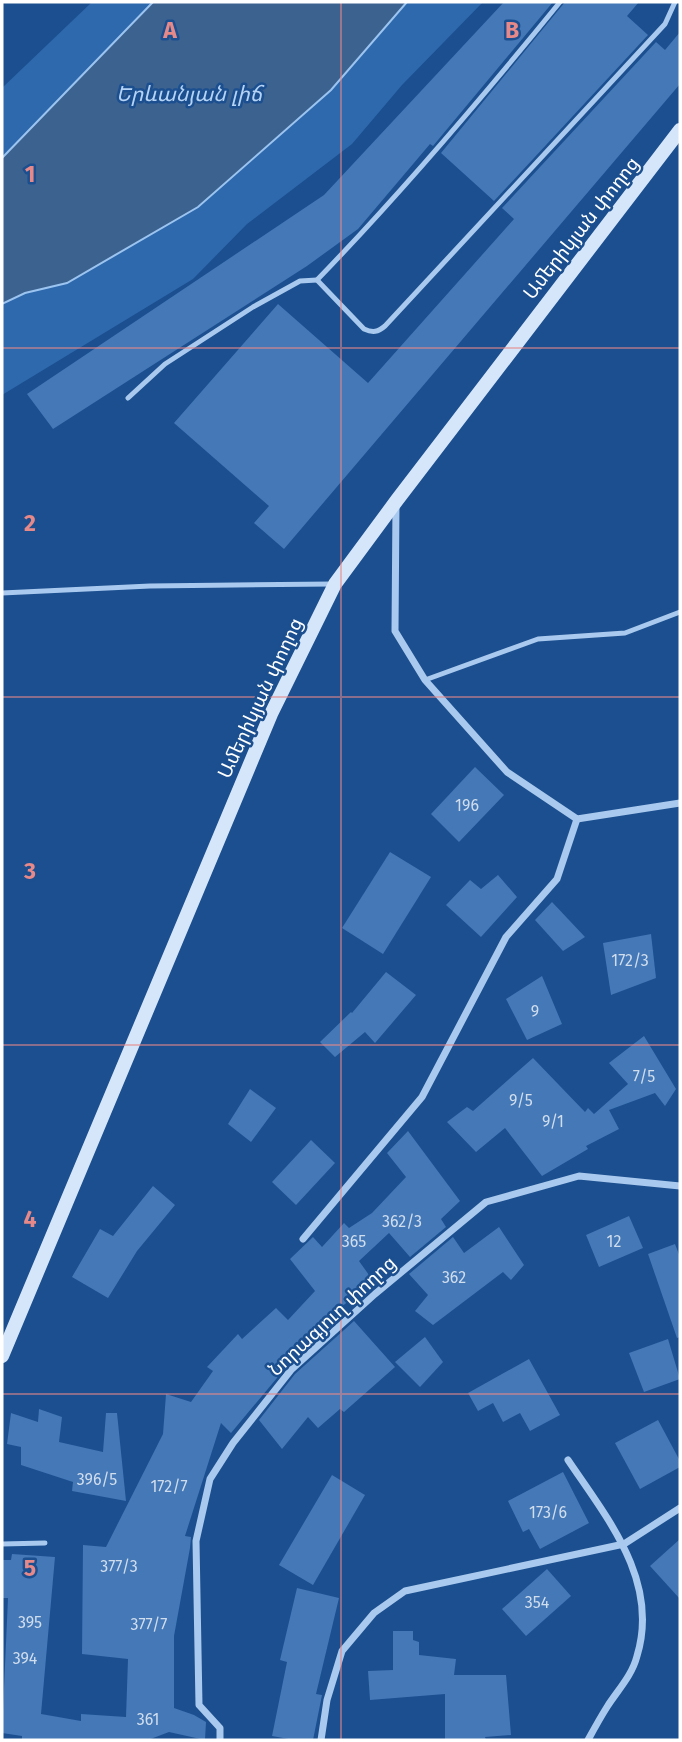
<svg xmlns="http://www.w3.org/2000/svg" width="682" height="1742" viewBox="0 0 682 1742" font-family="'Fira Sans','Noto Sans Armenian',sans-serif">
<rect width="100%" height="100%" fill="#1b4f8f"/>
<!-- green -->
<g fill="#2e69ad">
<polygon points="92,2 153,2 2,158 2,88"/>
<polygon points="407,2 483,2 402,85 352,144 247,224 193,279 2,395 2,304 25,293 67,283 198,207 331,90"/>
</g>
<!-- water -->
<polygon fill="#3c6290" stroke="#9cc4f0" stroke-width="2" points="153,2 407,2 331,90 198,207 67,283 25,293 2,304 2,158"/>
<!-- building -->
<g fill="#4478b7">
<polygon points="504,2 553,2 433,146 430,144 358,229 307,266 53,429 27,394 324,195"/>
<polygon points="565,2 639,2 627,16 648,35 494,201 441,153"/>
<polygon points="680,32 680,84 284,549 254,523 269,506 174,423 278,304 368,383 514,219 502,208 656,42 665,50"/>
<polygon points="475,767 504,795 459,842 431,814"/>
<polygon points="390,852 431,877 383,954 342,928"/>
<polygon points="498,875 517,897 481,937 446,905 470,880 481,889"/>
<polygon points="552,902 585,937 563,951 535,920"/>
<polygon points="651,934 656,978 611,995 603,943"/>
<polygon points="386,972 416,995 375,1043 365,1032 335,1057 320,1042 351,1012 352,1013"/>
<polygon points="542,976 562,1024 527,1040 506,999"/>
<polygon points="644,1036 676,1089 665,1106 655,1093 609,1110 619,1129 586,1146 588,1149 542,1176 505,1128 476,1152 447,1122 467,1107 473,1111 533,1058 585,1112 588,1108 594,1114 628,1084 609,1063"/>
<polygon points="250,1089 276,1108 251,1142 228,1124"/>
<polygon points="408,1131 460,1201 441,1219 446,1227 410,1257 389,1233 359,1261 374,1282 341,1307 346,1312 287,1366 231,1433 221,1423 185,1536 191,1537 190,1548 174,1636 174,1708 194,1715 206,1722 205,1740 169,1732 148,1740 22,1740 22,1736 2,1733 8,1598 2,1598 2,1560 11,1560 12,1554 55,1557 41,1714 81,1721 81,1714 126,1717 128,1659 82,1654 83,1545 106,1547 163,1434 166,1394 191,1402 213,1371 207,1367 238,1334 242,1339 276,1308 288,1320 315,1291 290,1259 313,1237 322,1247 344,1223 349,1228 372,1213 406,1177 387,1153"/>
<polygon points="311,1140 335,1163 296,1205 272,1182"/>
<polygon points="153,1186 175,1205 137,1251 108,1298 72,1277 100,1229 113,1236"/>
<polygon points="629,1216 643,1248 599,1267 586,1235"/>
<polygon points="499,1227 524,1265 511,1280 503,1272 433,1325 415,1311 428,1295 409,1274 453,1237 464,1253"/>
<polygon points="675,1244 680,1257 680,1337 677,1338 648,1254"/>
<polygon points="354,1321 395,1367 344,1412 340,1409 318,1428 308,1417 282,1449 259,1420 295,1374"/>
<polygon points="425,1337 443,1362 420,1387 395,1362"/>
<polygon points="668,1339 680,1379 644,1392 629,1353"/>
<polygon points="529,1359 560,1415 530,1431 520,1413 503,1422 493,1403 478,1411 468,1393"/>
<polygon points="39,1409 62,1417 59,1442 103,1452 106,1413 117,1413 126,1501 72,1491 73,1482 21,1465 21,1447 7,1444 11,1413 38,1422"/>
<polygon points="658,1420 680,1461 680,1467 640,1489 615,1443"/>
<polygon points="563,1472 589,1523 540,1549 529,1529 523,1532 508,1501"/>
<polygon points="332,1475 365,1495 313,1585 279,1565"/>
<polygon points="680,1539 680,1599 650,1566"/>
<polygon points="547,1569 571,1596 526,1636 502,1609"/>
<polygon points="297,1588 339,1598 316,1694 322,1695 313,1740 294,1740 272,1736 287,1662 280,1660"/>
<polygon points="393,1631 413,1631 413,1640 419,1642 419,1655 456,1659 454,1675 506,1675 511,1735 485,1737 486,1740 445,1740 445,1694 370,1700 368,1671 393,1670"/>
</g>
<g fill="none" stroke-linecap="round" stroke-linejoin="round">
<!-- lane -->
<g stroke="#a9c9ee" stroke-width="5">
<path d="M560 2C482 98 403 191 317 280L364 329C373 333 378 332 385 326L665 24 675 2"/>
<polyline points="128,398 165,364 253,307 300,281 317,280"/>
<polyline points="2,593 150,586 332,584"/>
<polyline points="425,680 538,639 625,633 680,612"/>
<polyline points="2,1544 45,1543"/>
</g>
<!-- street -->
<g stroke="#a9c9ee" stroke-width="7">
<polyline points="396,504 395,631 425,680 507,772 577,819 680,803"/>
<polyline points="303,1239 422,1097 506,937 557,879 577,819"/>
<path d="M568 1460C607 1518 660 1581 637 1656 632 1676 617 1691 607 1707 600 1718 594 1729 588 1740"/>
<polyline points="220,1740 220,1728 199,1705 196,1541 210,1479 233,1443 291,1370 375,1294 486,1202 579,1176 680,1186"/>
<polyline points="321,1740 327,1700 342,1651 374,1613 405,1591 624,1544 680,1508"/>
</g>
<!-- secondary -->
<polyline stroke="#d6e6fa" stroke-width="14" points="2,1356 271,714 335,584 397,500 680,130"/>
</g>
<!-- grid -->
<path fill="none" stroke="#e88989" stroke-width="2" stroke-opacity="0.55" d="M341 2V1740M2 348H680M2 697H680M2 1045H680M2 1394H680"/>
<g text-anchor="middle" dominant-baseline="central" stroke-width="5" stroke-linejoin="round" paint-order="stroke">
<!-- number labels -->
<g font-size="16" fill="#d0dded">
<text x="467" y="805">196</text>
<text x="630" y="960">172/3</text>
<text x="535" y="1011">9</text>
<text x="644" y="1076">7/5</text>
<text x="521" y="1100">9/5</text>
<text x="553" y="1121">9/1</text>
<text x="402" y="1221">362/3</text>
<text x="354" y="1241">365</text>
<text x="614" y="1241">12</text>
<text x="454" y="1277">362</text>
<text x="97" y="1479">396/5</text>
<text x="169" y="1486">172/7</text>
<text x="548" y="1512">173/6</text>
<text x="119" y="1566">377/3</text>
<text x="537" y="1602">354</text>
<text x="30" y="1622">395</text>
<text x="149" y="1624">377/7</text>
<text x="25" y="1658">394</text>
<text x="148" y="1719">361</text>
</g>
<!-- street labels -->
<g font-size="19" fill="#fff" stroke="#1b4f8f">
<text transform="translate(581 228) rotate(-52)">Ամերիկյան փողոց</text>
<text transform="translate(260 698) rotate(-65)">Ամերիկյան փողոց</text>
<text transform="translate(332 1316) rotate(-43)">Նորագյուղ փողոց</text>
</g>
<!-- water labels -->
<g font-size="21" font-style="italic" fill="#b5d3f5" stroke="#1b4f8f">
<text x="189" y="94">Երևանյան լիճ</text>
</g>
</g>
<g font-size="23" text-anchor="middle" font-weight="bold" fill="#e88989" stroke="#1b4f8f" stroke-width="5" stroke-linejoin="round" paint-order="stroke">
<text x="170" y="38">A</text>
<text x="512" y="38">B</text>
<text x="30" y="182">1</text>
<text x="30" y="531">2</text>
<text x="30" y="879">3</text>
<text x="30" y="1227">4</text>
<text x="30" y="1576">5</text>
</g>
<!-- border -->
<rect width="682" height="1742" fill="none" stroke="#ffffff" stroke-width="7"/>
</svg>
